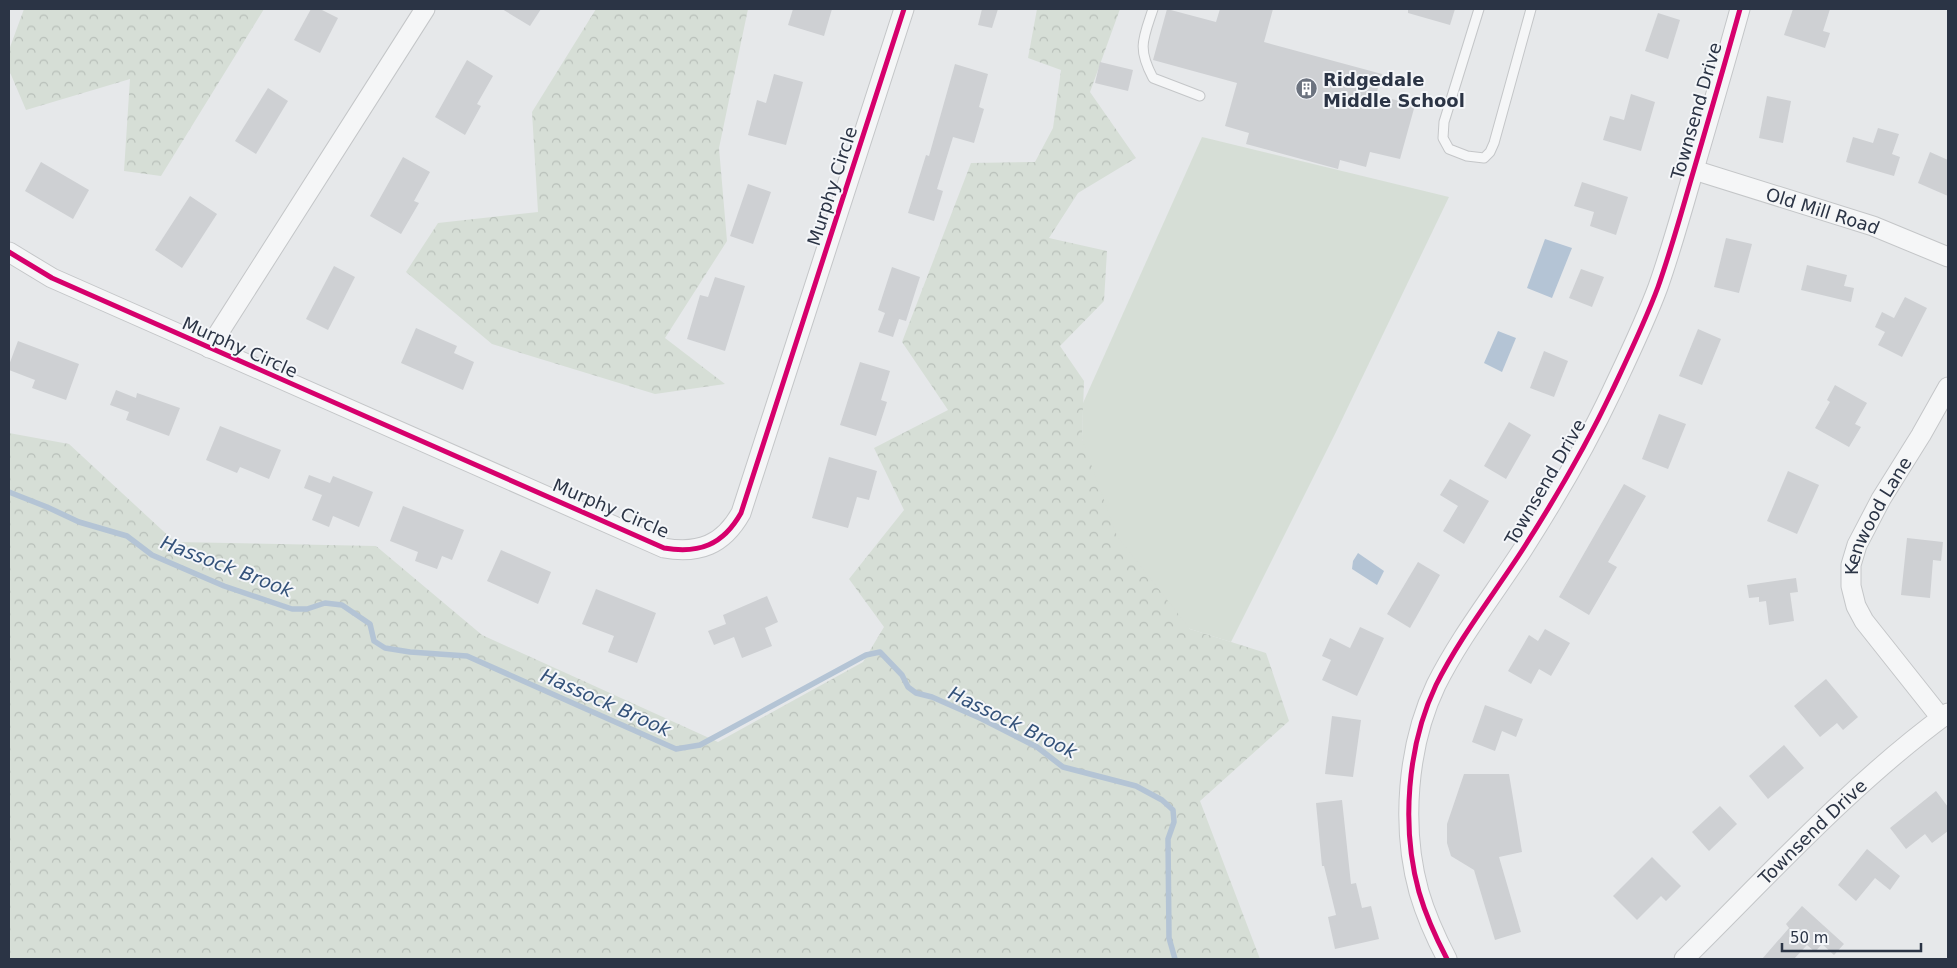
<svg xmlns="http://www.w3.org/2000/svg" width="1957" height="968" viewBox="0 0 1957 968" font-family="'DejaVu Sans',sans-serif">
<defs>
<pattern id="forest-crowns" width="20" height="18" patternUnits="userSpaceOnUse" patternTransform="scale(1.25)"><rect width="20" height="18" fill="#d6ded6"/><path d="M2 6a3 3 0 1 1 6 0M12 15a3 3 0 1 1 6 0" fill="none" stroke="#b8bfb9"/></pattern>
</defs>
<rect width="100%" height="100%" fill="#e6e8ea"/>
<!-- forest -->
<g fill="url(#forest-crowns)">
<polygon points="24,9 264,9 161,176 124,171 130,79 26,110 9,70 9,50"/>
<polygon points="596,9 748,9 719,148 727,241 665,338 725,384 655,394 492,344 406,272 438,223 538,212 532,112"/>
<polygon points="1037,9 1120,9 1090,92 1136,158 1078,193 1049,238 1107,251 1104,301 1060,346 1084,381 1082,439 1190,629 1266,653 1289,721 1200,801 1260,959 9,959 9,433 69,444 175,542 376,546 482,635 718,742 863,662 884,627 849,579 904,510 874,448 948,410 902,342 971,163 1035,162 1053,128 1061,70 1028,58"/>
</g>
<!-- green -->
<polygon fill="#d6ded6" points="1202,137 1449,197 1335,434 1231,642 1190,629 1117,536 1082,439 1083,403"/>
<!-- water -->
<g fill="#b4c4d5">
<polygon points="1545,239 1572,248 1552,298 1527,288"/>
<polygon points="1498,331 1516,338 1502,372 1484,363"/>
<polygon points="1358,553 1384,571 1377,585 1352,569 1353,561"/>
</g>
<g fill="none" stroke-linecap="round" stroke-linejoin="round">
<!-- stream -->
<polyline stroke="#b4c4d5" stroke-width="5.5" points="9,492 47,507 79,522 127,536 152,555 224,586 292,609 307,609 325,603 342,605 370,624 374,641 385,648 410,652 467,656 676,749 700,745 866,655 880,652 902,675 908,687 916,693 932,697 982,719 1037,747 1063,767 1136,786 1162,800 1173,810 1174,822 1168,839 1169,938 1175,959"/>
</g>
<!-- building -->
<g fill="#ced0d3">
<polygon points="311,9 320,9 338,18 320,53 294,40"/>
<polygon points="502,9 541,9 530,26"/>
<polygon points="793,9 832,9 824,36 788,25"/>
<polygon points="982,9 998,9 992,28 978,25"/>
<polygon points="1167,9 1216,22 1220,9 1273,9 1264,42 1382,74 1376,95 1415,105 1400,159 1370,152 1366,167 1340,160 1338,169 1246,144 1249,133 1225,126 1237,83 1153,60"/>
<polygon points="1408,9 1455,9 1450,25 1408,13"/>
<polygon points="1793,9 1830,9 1823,31 1830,33 1825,48 1784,35"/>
<polygon points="1658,13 1680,20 1668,59 1645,51"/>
<polygon points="467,60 493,76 477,104 481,106 465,135 435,117"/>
<polygon points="1100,62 1133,70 1128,91 1095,83"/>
<polygon points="955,64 988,74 979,107 984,109 974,143 953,137 937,189 943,191 934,221 908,213 926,155 929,156"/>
<polygon points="774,74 803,82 786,145 748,135 757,100 766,103"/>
<polygon points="268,88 288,101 256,154 235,141"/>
<polygon points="1631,94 1655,102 1641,151 1603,140 1610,116 1624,120"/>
<polygon points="1767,96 1791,101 1783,143 1759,138"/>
<polygon points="1878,128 1899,134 1892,154 1900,157 1894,176 1846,162 1853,137 1873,143"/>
<polygon points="1930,152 1948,160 1948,196 1918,183"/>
<polygon points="403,157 430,172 414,201 419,203 401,234 370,216"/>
<polygon points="41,162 89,190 73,219 25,191"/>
<polygon points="1582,182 1628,197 1616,235 1590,226 1594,212 1574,206"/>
<polygon points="748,184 771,192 753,244 730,236"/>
<polygon points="190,196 217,214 182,268 155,250"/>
<polygon points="1726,238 1752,244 1739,293 1714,287"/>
<polygon points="1807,265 1847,275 1844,286 1854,288 1851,302 1801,290"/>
<polygon points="334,266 355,277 328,330 306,319"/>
<polygon points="892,267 920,277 906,321 899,319 893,337 878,332 885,313 878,310"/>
<polygon points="1581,269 1604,277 1592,307 1569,298"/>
<polygon points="715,277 745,286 725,351 687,339 700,295 708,297"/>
<polygon points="1905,297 1927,308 1902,357 1878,345 1885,332 1875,327 1882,312 1894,318"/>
<polygon points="416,328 457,346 454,353 474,362 463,390 401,363"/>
<polygon points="1698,329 1721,339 1702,385 1679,376"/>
<polygon points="18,341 79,364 66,400 32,388 35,380 9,370 9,365"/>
<polygon points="1544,351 1568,361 1554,397 1530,388"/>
<polygon points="860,362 890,371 881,400 887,402 876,436 840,425"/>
<polygon points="1835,385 1867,403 1855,424 1861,427 1849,447 1815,428 1830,402 1827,400"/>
<polygon points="116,390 136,398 137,393 180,408 169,436 126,420 129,412 110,405"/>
<polygon points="1659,414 1686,424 1668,469 1642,459"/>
<polygon points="1509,422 1531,435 1506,479 1484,466"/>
<polygon points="220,426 281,450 269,479 240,467 237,473 206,460"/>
<polygon points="829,457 877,471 869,500 857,497 848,528 812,518"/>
<polygon points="1788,471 1819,485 1797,534 1767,521"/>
<polygon points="309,475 330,483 333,476 373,492 359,527 333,516 329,527 312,520 322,495 304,488"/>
<polygon points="1450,479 1489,501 1464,544 1443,531 1458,506 1440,495"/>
<polygon points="1624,484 1646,496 1608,562 1617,567 1589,615 1559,597"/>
<polygon points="403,506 464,530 452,560 442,556 437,569 415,561 418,552 390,541"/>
<polygon points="1907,538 1943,542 1941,561 1933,560 1930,598 1901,595"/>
<polygon points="501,550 551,572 538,604 487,581"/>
<polygon points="1418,562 1440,575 1410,628 1387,614"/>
<polygon points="1796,578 1798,592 1790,593 1794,621 1769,625 1766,601 1759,602 1759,597 1749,598 1747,585"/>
<polygon points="596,589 656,613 637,663 608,652 614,636 582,624"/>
<polygon points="767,596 778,622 765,628 772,646 742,658 734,637 714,645 708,631 726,624 723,615"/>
<polygon points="1360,627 1384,638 1357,696 1322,680 1331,660 1322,656 1330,638 1350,648"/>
<polygon points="1545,629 1570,643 1551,676 1539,669 1531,684 1508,671 1529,635 1538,641"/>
<polygon points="1826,679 1858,717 1843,730 1837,723 1820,737 1794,706"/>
<polygon points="1485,705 1523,719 1516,737 1502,731 1495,751 1472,742"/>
<polygon points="1332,716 1361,720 1353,777 1325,774"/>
<polygon points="1784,745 1804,768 1768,799 1749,776"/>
<polygon points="1464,774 1509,774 1522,852 1499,857 1521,932 1495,940 1474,870 1451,856 1447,843 1447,824"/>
<polygon points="1936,791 1948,807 1948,831 1932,843 1925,834 1906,849 1890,828"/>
<polygon points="1342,800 1351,884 1356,883 1362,908 1371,906 1379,939 1335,949 1328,917 1336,915 1324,866 1322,866 1316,803"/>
<polygon points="1720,806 1737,824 1709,851 1692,832"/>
<polygon points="1867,849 1900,876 1890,890 1875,878 1856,901 1838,885"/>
<polygon points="1652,857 1681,886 1666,901 1661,896 1637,920 1613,896"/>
<polygon points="1802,906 1844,944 1834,955 1822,944 1815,952 1807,945 1794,959 1762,959 1789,928 1786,924"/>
</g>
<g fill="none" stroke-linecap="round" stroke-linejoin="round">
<defs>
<g id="service">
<path d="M1153 9C1143 39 1137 48 1153 78L1200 96"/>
<polyline points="1479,9 1444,122 1443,138 1449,149 1467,156 1484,158 1490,152 1494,143 1531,9"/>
</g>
<g id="minor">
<path id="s1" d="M1694 170 1873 226 1948 257"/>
<path d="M9 252 52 278 664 548C699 554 723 545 741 513L904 9"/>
<polyline points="209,348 425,9"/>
<path id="s2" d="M1941 718 1864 621 1856 606 1851 586V565L1857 545 1881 499 1921 435 1948 387"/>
<path d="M1447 959C1436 938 1426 916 1419 892 1401 827 1407 746 1436 685 1460 637 1494 594 1523 549 1555 499 1586 446 1612 391 1628 357 1645 322 1658 287 1670 253 1680 218 1690 183 1707 125 1724 67 1740 9"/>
<path id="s3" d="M1684 959C1769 875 1851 784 1948 713"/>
</g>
</defs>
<!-- service casing -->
<use href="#service" stroke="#c4c6c8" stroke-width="11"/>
<!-- minor casing -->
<use href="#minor" stroke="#c4c6c8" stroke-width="21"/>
<!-- service -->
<use href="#service" stroke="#f5f6f7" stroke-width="9"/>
<!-- minor -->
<use href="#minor" stroke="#f5f6f7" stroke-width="19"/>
<defs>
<g id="cycleway">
<path d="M9 252 52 278 664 548C699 554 723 545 741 513L904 9"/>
<path d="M1447 959C1436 938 1426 916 1419 892 1401 827 1407 746 1436 685 1460 637 1494 594 1523 549 1555 499 1586 446 1612 391 1628 357 1645 322 1658 287 1670 253 1680 218 1690 183 1707 125 1724 67 1740 9"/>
</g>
</defs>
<!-- cycleway casing -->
<use href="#cycleway" stroke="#f4f6f9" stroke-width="8"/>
<!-- cycleway -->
<use href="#cycleway" stroke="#d6006c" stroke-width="5"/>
</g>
<!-- icons -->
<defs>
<symbol id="building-disc" viewBox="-11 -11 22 22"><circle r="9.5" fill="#6c737f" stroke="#f4f6f9"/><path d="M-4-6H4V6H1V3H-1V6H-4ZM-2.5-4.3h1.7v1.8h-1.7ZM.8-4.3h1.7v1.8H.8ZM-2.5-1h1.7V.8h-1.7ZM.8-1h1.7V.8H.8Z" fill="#fff"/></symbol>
</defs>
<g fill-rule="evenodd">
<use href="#building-disc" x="1294" y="76" width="25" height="25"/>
</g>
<g text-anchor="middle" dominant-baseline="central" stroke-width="4" stroke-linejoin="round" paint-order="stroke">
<!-- poi labels -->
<g font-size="18" font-weight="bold" fill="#2b3445" stroke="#f4f6f9" text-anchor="start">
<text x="1323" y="79">Ridgedale<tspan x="1323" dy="21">Middle School</tspan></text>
</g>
<!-- street labels -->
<g font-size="18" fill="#2b3445" stroke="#f4f6f9">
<text transform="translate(1696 111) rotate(-74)">Townsend Drive</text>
<text transform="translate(832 186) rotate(-72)">Murphy Circle</text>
<text stroke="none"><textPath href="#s1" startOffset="135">Old Mill Road</textPath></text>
<text transform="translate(240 347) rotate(24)">Murphy Circle</text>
<text transform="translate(1545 482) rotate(-60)">Townsend Drive</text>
<text transform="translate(611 508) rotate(23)">Murphy Circle</text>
<text stroke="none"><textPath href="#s2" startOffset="238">Kenwood Lane</textPath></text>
<text stroke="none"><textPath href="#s3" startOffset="181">Townsend Drive</textPath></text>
</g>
<!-- water labels -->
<g font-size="19" font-style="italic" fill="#34527a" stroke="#f4f6f9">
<text transform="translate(227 566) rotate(21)">Hassock Brook</text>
<text transform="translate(606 702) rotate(24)">Hassock Brook</text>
<text transform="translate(1013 722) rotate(26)">Hassock Brook</text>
</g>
</g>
<!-- border -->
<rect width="1957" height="968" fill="none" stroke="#2b3445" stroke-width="20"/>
<!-- scale -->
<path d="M1782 943v8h139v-8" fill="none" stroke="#2b3445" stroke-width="2.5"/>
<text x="1790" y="943" font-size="15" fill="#2b3445" stroke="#f4f6f9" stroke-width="4" paint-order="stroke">50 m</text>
</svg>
